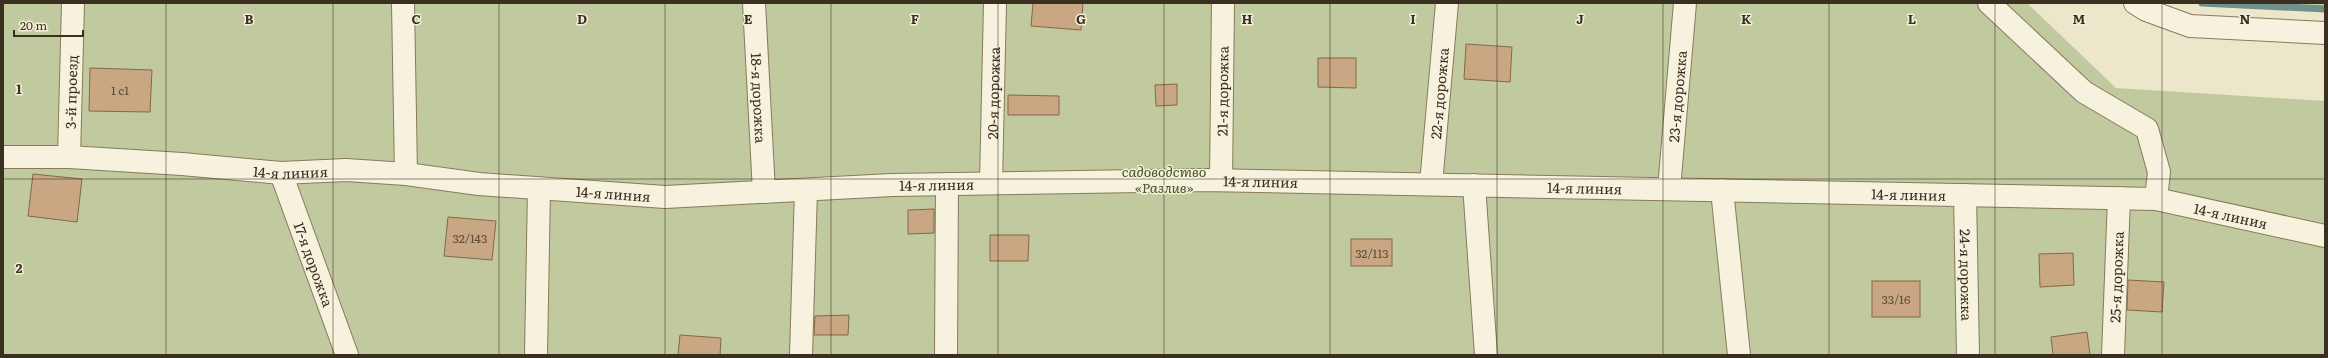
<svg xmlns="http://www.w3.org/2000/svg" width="2328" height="358" viewBox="0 0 2328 358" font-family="Literata,serif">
<rect width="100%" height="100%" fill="#ece6ca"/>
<!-- green -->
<g fill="#c0ca9e">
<polygon points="3,3 2027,3 2116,88 2325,101 2325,355 3,355"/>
<polygon points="2202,3 2325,3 2325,9"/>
</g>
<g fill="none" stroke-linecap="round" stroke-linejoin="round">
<!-- stream -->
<polyline stroke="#718f8b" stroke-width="7" points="2202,3 2325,9"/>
</g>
<!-- building -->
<g fill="#c8a782" stroke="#866746">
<polygon points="1033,3 1083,3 1081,30 1031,26"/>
<polygon points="1466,44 1512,47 1510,82 1464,79"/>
<polygon points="1318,58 1356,58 1356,88 1318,87"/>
<polygon points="90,68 152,70 150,112 89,111"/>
<polygon points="1177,84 1177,105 1156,106 1155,85"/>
<polygon points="1008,95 1059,96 1059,115 1008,115"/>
<polygon points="33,174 82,179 77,222 28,216"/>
<polygon points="934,209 934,233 908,234 908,210"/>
<polygon points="448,217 496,221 492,260 444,256"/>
<polygon points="990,235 1029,235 1028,261 990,261"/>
<rect x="1351" y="239" width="41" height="27"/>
<polygon points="2073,253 2074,285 2040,287 2039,254"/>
<polygon points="2128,280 2164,282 2162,312 2127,310"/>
<rect x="1872" y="281" width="48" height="36"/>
<polygon points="849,315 848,335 814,335 815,316"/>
<polygon points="2087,332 2090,355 2053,355 2051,337"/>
<polygon points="680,335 721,338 720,355 678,355"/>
</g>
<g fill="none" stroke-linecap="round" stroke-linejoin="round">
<defs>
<g id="minor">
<polyline points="403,3 406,174"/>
<path id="s1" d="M754 3 764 192"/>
<polyline points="1989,3 2084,92 2147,129 2159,172 2156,199"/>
<polyline points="2135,3 2146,10 2190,26 2325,33"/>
<path id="s2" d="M3 157H69L182 164 281 173 346 170 406 174 479 184 665 197 892 185 1204 180 2156 199 2325 236"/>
<path id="s3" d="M69 157 73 3"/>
<path id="s4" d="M281 173 347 355"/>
<path id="s5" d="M1221 180 1223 3"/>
<path id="s6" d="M991 183 995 3"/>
<path id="s7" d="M1431 184 1447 3"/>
<polyline points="1474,185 1486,355"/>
<path id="s8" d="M1669 189 1685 3"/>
<polyline points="1722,190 1739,355"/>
<path id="s9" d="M1965 195 1968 355"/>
<polyline points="536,355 539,189"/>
<polyline points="801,355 806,190"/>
<polyline points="946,355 947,184"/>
<path id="s10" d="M2113 355 2119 198"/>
</g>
</defs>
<!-- minor casing -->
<use href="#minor" stroke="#88795f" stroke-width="24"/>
<!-- minor -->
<use href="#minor" stroke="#f7f2dd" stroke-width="22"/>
</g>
<!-- grid -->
<path fill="none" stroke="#3a3022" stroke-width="1" stroke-opacity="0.55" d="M166 3V355M333 3V355M499 3V355M665 3V355M831 3V355M998 3V355M1164 3V355M1330 3V355M1497 3V355M1663 3V355M1829 3V355M1995 3V355M2162 3V355M3 179H2325"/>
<g text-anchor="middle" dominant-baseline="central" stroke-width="3" stroke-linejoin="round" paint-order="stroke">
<!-- number labels -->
<g font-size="12" fill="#5e4e3a">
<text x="120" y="90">1 с1</text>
<text x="470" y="238">32/143</text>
<text x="1372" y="253">32/113</text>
<text x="1896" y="299">33/16</text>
</g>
<!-- street labels -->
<g font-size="14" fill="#3a3022" stroke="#f4efd9">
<text stroke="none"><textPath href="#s5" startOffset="89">21-я дорожка</textPath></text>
<text stroke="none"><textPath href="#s3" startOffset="65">3-й проезд</textPath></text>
<text stroke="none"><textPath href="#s6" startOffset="90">20-я дорожка</textPath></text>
<text stroke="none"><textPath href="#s7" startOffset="91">22-я дорожка</textPath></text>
<text stroke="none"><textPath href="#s8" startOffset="93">23-я дорожка</textPath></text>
<text stroke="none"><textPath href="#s1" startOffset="95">18-я дорожка</textPath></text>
<text stroke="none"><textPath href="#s2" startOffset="288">14-я линия</textPath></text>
<text stroke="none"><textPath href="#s2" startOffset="1260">14-я линия</textPath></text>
<text stroke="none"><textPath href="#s2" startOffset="936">14-я линия</textPath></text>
<text stroke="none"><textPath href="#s2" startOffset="1584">14-я линия</textPath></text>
<text stroke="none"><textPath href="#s2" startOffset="612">14-я линия</textPath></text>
<text stroke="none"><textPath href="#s2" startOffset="1908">14-я линия</textPath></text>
<text stroke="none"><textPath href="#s2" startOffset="2232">14-я линия</textPath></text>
<text stroke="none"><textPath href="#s4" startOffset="97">17-я дорожка</textPath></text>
<text stroke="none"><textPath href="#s9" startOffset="80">24-я дорожка</textPath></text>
<text stroke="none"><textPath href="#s10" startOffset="78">25-я дорожка</textPath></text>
</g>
<!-- park labels -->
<g font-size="14" font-style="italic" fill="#455529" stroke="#f4efd9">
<text x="1164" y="171">садоводство<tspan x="1164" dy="16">«Разлив»</tspan></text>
</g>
</g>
<g font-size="13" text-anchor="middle" font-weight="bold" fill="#3a3022" stroke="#f4efd9" stroke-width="3" stroke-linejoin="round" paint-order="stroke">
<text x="249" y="24">B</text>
<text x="416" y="24">C</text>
<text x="582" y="24">D</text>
<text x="748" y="24">E</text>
<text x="915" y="24">F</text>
<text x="1081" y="24">G</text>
<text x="1247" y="24">H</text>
<text x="1413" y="24">I</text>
<text x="1580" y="24">J</text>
<text x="1746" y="24">K</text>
<text x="1912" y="24">L</text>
<text x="2079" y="24">M</text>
<text x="2245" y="24">N</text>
<text x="19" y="94">1</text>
<text x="19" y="273">2</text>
</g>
<!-- border -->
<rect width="2328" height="358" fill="none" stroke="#3a3022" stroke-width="8"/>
<!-- scale -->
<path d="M14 30v6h69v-6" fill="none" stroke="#3a3022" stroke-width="2"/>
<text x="20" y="30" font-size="12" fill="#3a3022" stroke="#f4efd9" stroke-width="3" paint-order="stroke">20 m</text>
</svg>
